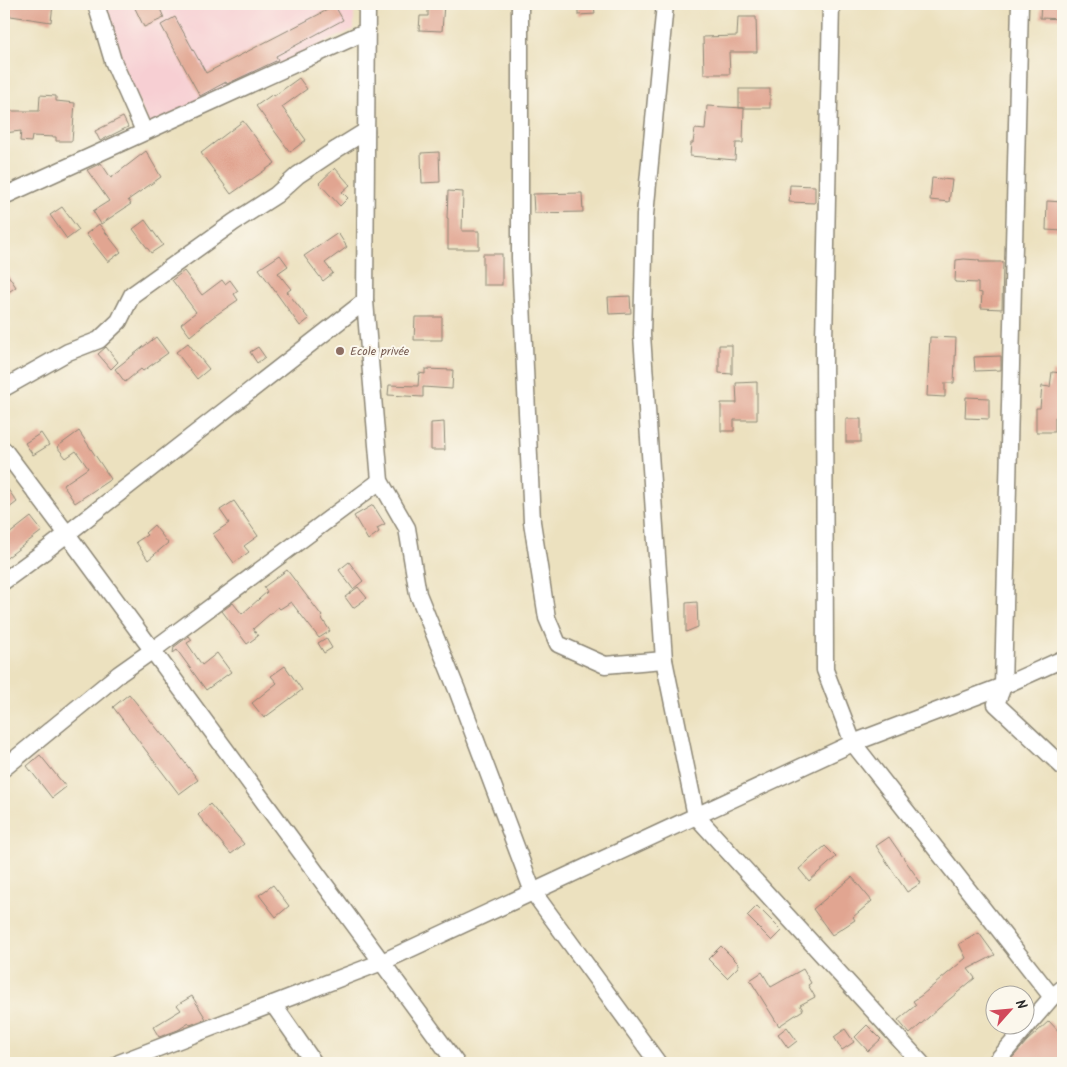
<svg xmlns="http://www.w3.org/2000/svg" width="1067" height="1067" viewBox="0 0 1067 1067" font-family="Kalam,sans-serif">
<rect width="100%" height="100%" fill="#fbf7ec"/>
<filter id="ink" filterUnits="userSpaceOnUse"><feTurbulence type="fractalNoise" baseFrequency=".02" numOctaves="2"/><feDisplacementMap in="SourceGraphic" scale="10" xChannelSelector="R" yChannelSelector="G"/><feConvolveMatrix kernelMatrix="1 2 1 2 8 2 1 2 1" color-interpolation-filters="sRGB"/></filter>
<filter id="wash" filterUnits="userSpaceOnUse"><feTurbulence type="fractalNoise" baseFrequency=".0096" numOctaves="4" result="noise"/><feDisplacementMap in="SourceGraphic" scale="20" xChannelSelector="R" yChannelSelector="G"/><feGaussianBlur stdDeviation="1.12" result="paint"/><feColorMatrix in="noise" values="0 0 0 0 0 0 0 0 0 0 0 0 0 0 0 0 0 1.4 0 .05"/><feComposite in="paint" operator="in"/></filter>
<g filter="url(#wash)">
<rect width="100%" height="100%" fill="#ece1bf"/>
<!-- built -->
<polygon fill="#f7cfd3" points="104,4 354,4 354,29 149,125 121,62"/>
<g id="blocks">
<!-- building -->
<g fill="#e1a591">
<polygon points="4,4 53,4 51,22 4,15"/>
<polygon points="133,4 158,4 164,18 144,27"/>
<polygon points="428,4 444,4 442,31 419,30 420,16 428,16"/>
<polygon points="578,4 594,4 595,14 578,15"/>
<polygon points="1041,4 1063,4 1063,19 1040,18"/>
<polygon points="335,6 343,20 276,56 278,60 227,84 226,82 200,96 161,25 175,17 206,73"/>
<polygon points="738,17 756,17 757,52 729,52 730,74 704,74 703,37 737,36"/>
<polygon points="299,78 307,89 282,107 306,140 290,152 256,106 273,94 274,96"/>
<rect x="739" y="89" width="31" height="19"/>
<polygon points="40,95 56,96 56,101 75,103 72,141 56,141 56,137 32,136 31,142 20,141 21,131 4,133 4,111 39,111"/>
<polygon points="707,106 744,108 743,143 736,143 735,160 690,156 691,143 693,143 695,129 705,130"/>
<polygon points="123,117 128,127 100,141 95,131"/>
<polygon points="243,121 275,163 231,194 201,153"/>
<polygon points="146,151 161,177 128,200 131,204 101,224 93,211 109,201 87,170 101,163 111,178"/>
<polygon points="439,152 440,182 422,183 421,153"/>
<polygon points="335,168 350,185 342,192 348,198 340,206 319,183"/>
<polygon points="932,178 952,180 949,202 930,200"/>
<polygon points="790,185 815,186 815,203 789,202"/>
<polygon points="448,191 463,192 462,231 479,231 479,249 448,249 448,218 447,218"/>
<polygon points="582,193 583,212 534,213 533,194"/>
<polygon points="1047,201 1063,202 1063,231 1046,230"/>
<polygon points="62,207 79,230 67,239 50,215"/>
<polygon points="145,220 163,245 151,253 133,229"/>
<polygon points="99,224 121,252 108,262 86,234"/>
<polygon points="338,233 347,247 325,263 333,273 323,281 304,256"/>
<rect x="483" y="254" width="19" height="31"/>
<polygon points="280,255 288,266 278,273 291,289 287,292 309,319 300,326 259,269"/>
<polygon points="964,259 979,260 979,262 1003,262 1002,309 981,308 982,293 978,292 978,283 955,282 956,260"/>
<polygon points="4,269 16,287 4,295"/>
<polygon points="184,271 202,295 222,280 225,284 230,280 238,291 234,294 238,300 213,317 190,336 181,324 196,312 172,280"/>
<polygon points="630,296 631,313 609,314 608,297"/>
<polygon points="415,317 442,317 442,340 414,340"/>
<polygon points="156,337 168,353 143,371 141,369 125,382 115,369"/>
<polygon points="930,337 956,338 954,383 945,383 945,397 927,396"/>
<polygon points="188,343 209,369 197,379 176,352"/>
<polygon points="719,345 732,345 732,374 719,373"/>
<polygon points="106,347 118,362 111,369 98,354"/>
<polygon points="258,347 265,357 257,363 250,352"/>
<polygon points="1001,356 1001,370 975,371 974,357"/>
<polygon points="425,369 453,370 452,389 423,387 423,397 388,395 389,385 418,386 419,373 425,374"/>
<polygon points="1052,372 1063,373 1060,416 1055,417 1055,432 1036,432 1036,408 1040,408 1042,386 1050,387"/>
<polygon points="757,382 757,420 734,420 734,431 721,431 721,403 737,403 736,383"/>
<polygon points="966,397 989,398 989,419 965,418"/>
<rect x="846" y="419" width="15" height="23"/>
<polygon points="444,422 445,450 431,450 431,423"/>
<polygon points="79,431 111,479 75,503 63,485 88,468 76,451 66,458 57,447"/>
<polygon points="41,433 49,445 33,455 25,443"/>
<polygon points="4,484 17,502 4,512"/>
<polygon points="234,501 258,536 244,546 249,552 234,563 213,534 229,523 220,510"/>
<polygon points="373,505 385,524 377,528 379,532 368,540 354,516"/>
<polygon points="31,517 42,531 4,560 4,538"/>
<polygon points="154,525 168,543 148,560 136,542 147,535 145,533"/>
<polygon points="349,562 363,581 353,589 339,570"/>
<polygon points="287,570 322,616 321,617 330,631 319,638 291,602 280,609 278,607 253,629 258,636 247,644 222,611 233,603 242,614 267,592 264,587"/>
<polygon points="358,587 367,598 353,608 345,597"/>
<polygon points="697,602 698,627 686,632 686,603"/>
<polygon points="189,636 192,640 187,643 202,665 217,653 231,672 206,690 177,650 173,653 174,647"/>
<polygon points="326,638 332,648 324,653 318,643"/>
<polygon points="285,666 302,690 264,718 252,703 277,683 271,676"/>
<polygon points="129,694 163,736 164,735 198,780 179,794 113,707"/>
<polygon points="40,755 66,787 52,798 27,766"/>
<polygon points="210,804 244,844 231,854 198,815"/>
<polygon points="889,837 921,883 907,892 876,846"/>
<polygon points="825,846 836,857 809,881 799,869"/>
<polygon points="852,877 872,901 853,917 855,920 832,935 813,909"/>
<polygon points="273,885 289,906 276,917 259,895"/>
<polygon points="757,906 782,931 772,941 747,916"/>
<polygon points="979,933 995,955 968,969 975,978 939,1008 910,1034 898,1020 916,1005 913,1001 922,995 966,958 959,944"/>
<polygon points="721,946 738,963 738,967 727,978 708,959"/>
<polygon points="803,969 811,983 808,985 815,997 800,1005 803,1010 779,1026 750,980 762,972 771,987"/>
<polygon points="192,996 206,1019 190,1025 189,1023 178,1030 159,1037 153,1027 181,1010 177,1005"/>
<polygon points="1049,1021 1063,1036 1063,1063 1008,1063 1027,1041"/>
<polygon points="867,1025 881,1039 868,1051 855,1037"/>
<polygon points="787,1027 797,1041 788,1048 778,1034"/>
<polygon points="845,1029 854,1042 842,1050 834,1037"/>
</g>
</g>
</g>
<g filter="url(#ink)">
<use href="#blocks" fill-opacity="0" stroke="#8c8675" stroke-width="1"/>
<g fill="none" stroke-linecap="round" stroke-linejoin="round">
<defs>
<g id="street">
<polyline points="96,4 113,61 144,131"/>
<polyline points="520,4 520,258 532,522 547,618 558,644 605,665 664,660"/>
<polyline points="665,4 645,215 642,335 664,660 696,816 921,1063"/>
<polyline points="831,4 824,341 825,670 853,743 1052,997"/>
<polyline points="1020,4 1003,686 996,704 1063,767"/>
<polyline points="4,196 367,31"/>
<polyline points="365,301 380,481 407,528 418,594 457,690 533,892 658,1063"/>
<polyline points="4,388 68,352 99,340 119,321 132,295 234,222 276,195 298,175 337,149 366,131"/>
<polyline points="4,450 67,534 456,1063"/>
<polyline points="4,581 45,551 365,301 367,4"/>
<polyline points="4,768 119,674 153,650 380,481"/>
<polyline points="273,1004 314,1063"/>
<polyline points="119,1063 382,962 853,743 1003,686 1063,659"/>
<polyline points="995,1063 1052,997 1063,988"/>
</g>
</defs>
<!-- street casing -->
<use href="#street" stroke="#8c8675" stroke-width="19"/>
<!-- street -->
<use href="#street" stroke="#fff" stroke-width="16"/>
</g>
</g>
<!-- markers -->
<circle fill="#8d6e63" stroke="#fbf7ec" stroke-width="2" cx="340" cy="351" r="5"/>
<g text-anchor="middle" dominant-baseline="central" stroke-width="4" stroke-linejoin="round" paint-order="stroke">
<!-- education labels -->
<g font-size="12" fill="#785e54" stroke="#fbf7ec" text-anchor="start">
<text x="350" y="351">Ecole privée</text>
</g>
</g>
<!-- margin -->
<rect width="1067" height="1067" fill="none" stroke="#fbf7ec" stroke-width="20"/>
<!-- north arrow -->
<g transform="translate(1010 1010) rotate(63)"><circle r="24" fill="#fbf7ec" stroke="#a8a59f"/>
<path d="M0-4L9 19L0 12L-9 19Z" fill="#d1495b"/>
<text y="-8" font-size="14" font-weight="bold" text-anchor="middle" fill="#2b2b2b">N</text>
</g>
</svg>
